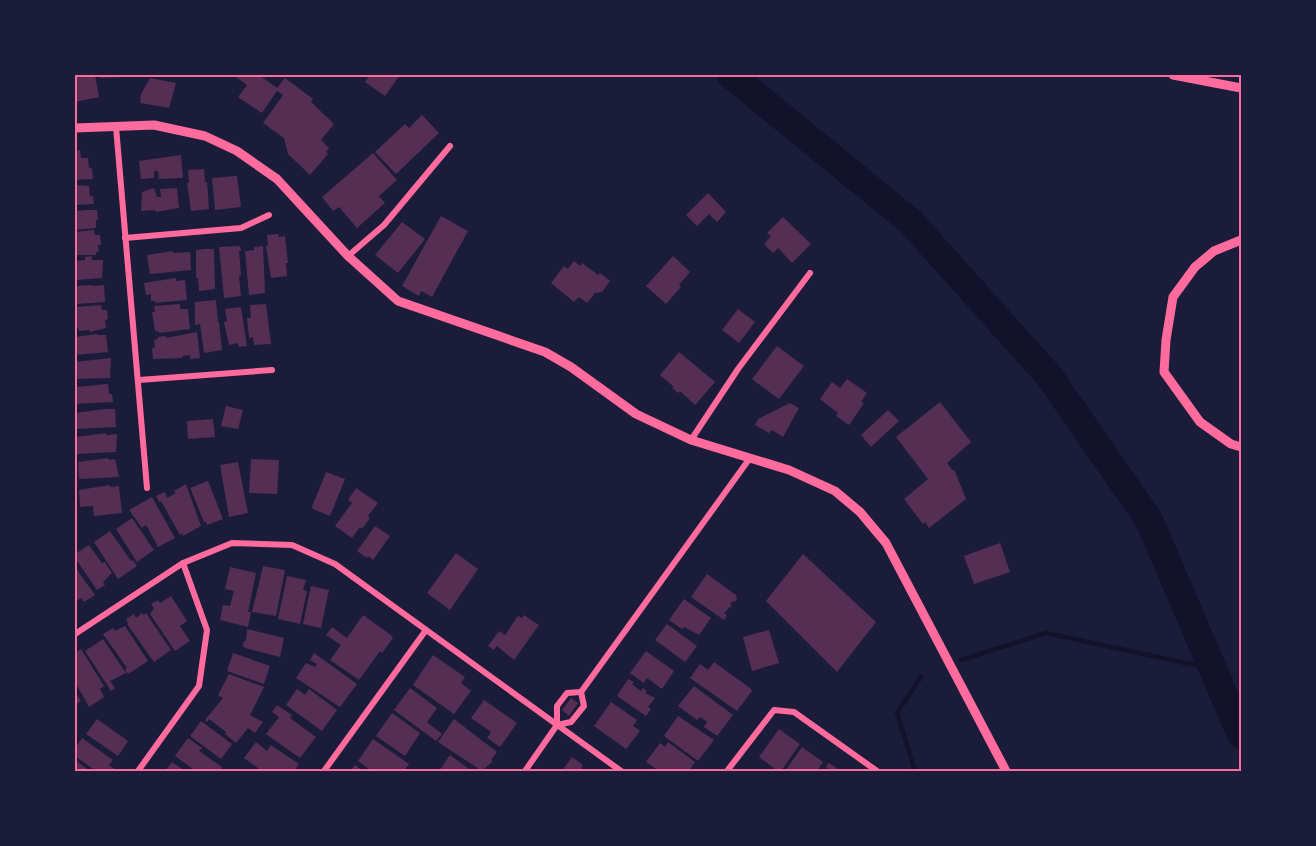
<svg xmlns="http://www.w3.org/2000/svg" width="1316" height="846" viewBox="0 0 1316 846" font-family="Spectral,serif">
<rect width="100%" height="100%" fill="#1b1b3a"/>
<g fill="none" stroke-linecap="round" stroke-linejoin="round">
<!-- stream -->
<g stroke="#12122b" stroke-width="4.5">
<polyline points="961,660 1046,633 1213,669"/>
<polyline points="915,771 897,713 921,677"/>
</g>
<!-- river -->
<polyline stroke="#12122b" stroke-width="28" points="731,75 911,222 1049,376 1149,520 1241,735"/>
</g>
<!-- building -->
<g fill="#542f53">
<polygon points="83,75 95,75 99,97 75,102 75,77"/>
<polygon points="100,75 122,75 122,77 100,78"/>
<polygon points="233,75 259,75 277,88 285,78 313,99 311,102 334,124 321,140 329,148 326,152 328,154 310,175 288,154 284,138 263,123 283,95 277,91 262,113 238,97 247,85"/>
<polygon points="370,75 400,75 385,96 365,82"/>
<polygon points="150,78 176,83 169,108 140,103 141,94"/>
<polygon points="422,115 439,133 396,174 375,152 405,124 409,128"/>
<polygon points="80,150 81,158 88,158 89,168 92,168 93,179 75,180 75,151"/>
<polygon points="373,153 397,180 379,196 378,198 380,197 385,203 357,228 339,207 333,211 322,197"/>
<polygon points="181,155 183,178 159,179 158,171 154,171 154,178 141,179 139,161"/>
<polygon points="204,169 205,182 207,182 209,209 191,211 187,183 189,183 188,170"/>
<polygon points="237,176 241,207 215,210 212,178"/>
<polygon points="75,185 89,186 90,196 93,196 94,204 75,205"/>
<polygon points="154,188 157,197 161,197 160,189 177,188 179,208 156,212 155,210 141,211 142,192"/>
<polygon points="708,193 726,212 717,222 709,214 697,226 686,215"/>
<polygon points="86,210 97,210 98,220 96,220 96,228 75,230 75,211"/>
<polygon points="441,216 468,231 432,297 421,291 419,296 402,286"/>
<polygon points="783,217 811,244 792,263 778,248 773,253 764,244 771,236 767,233"/>
<polygon points="402,222 425,239 398,273 375,255"/>
<polygon points="94,230 95,235 100,235 101,245 98,245 99,252 96,252 96,255 75,255 75,232"/>
<polygon points="278,234 279,237 285,236 288,263 286,263 287,276 271,278 266,246 268,246 267,235"/>
<polygon points="240,246 241,251 239,251 241,275 239,276 241,296 224,298 219,247"/>
<polygon points="263,246 265,293 249,295 245,251 254,250 254,247"/>
<polygon points="205,249 214,249 215,289 199,291 198,278 196,278 196,250"/>
<polygon points="173,251 173,253 190,252 191,270 150,274 147,255"/>
<polygon points="92,256 92,260 103,260 102,278 76,280 75,261 85,260 85,257"/>
<polygon points="673,256 690,272 679,285 681,287 666,304 646,286"/>
<polygon points="574,261 580,266 582,263 598,275 600,273 610,281 602,292 595,293 587,303 579,297 574,302 551,283 564,266 568,269"/>
<polygon points="176,278 176,281 185,280 187,300 155,303 155,301 151,301 151,294 146,295 144,283"/>
<polygon points="92,285 93,286 104,285 105,302 75,304 75,286"/>
<polygon points="216,300 218,322 219,322 222,350 204,353 200,324 195,325 195,302"/>
<polygon points="180,304 180,309 188,309 190,329 159,333 158,331 155,331 152,312 155,312 154,306"/>
<polygon points="266,304 271,344 254,345 253,337 249,338 247,318 251,318 250,305"/>
<polygon points="101,305 102,310 107,310 108,319 105,320 106,328 90,332 90,330 79,331 78,328 75,329 76,307"/>
<polygon points="241,307 247,346 239,347 238,343 229,345 224,322 227,321 225,309"/>
<polygon points="738,309 755,322 739,343 722,330"/>
<polygon points="197,332 200,358 190,359 190,355 182,356 183,358 153,359 152,348 155,348 154,340 158,339 158,337 166,336 166,338"/>
<polygon points="97,334 97,335 106,335 108,352 75,355 75,337"/>
<polygon points="777,346 804,366 779,399 752,379"/>
<polygon points="679,352 715,382 695,405 680,391 678,393 672,388 674,387 660,375"/>
<polygon points="111,358 110,378 75,379 75,362"/>
<polygon points="847,379 867,393 861,402 864,403 849,425 836,416 838,413 820,399 832,382 840,388"/>
<polygon points="108,384 109,394 112,394 113,402 75,404 75,387"/>
<polygon points="940,402 971,442 947,463 953,471 954,469 966,499 929,528 925,522 923,524 904,499 928,479 896,437"/>
<polygon points="790,403 799,408 783,437 772,430 769,433 755,425 758,419"/>
<polygon points="226,406 243,410 238,429 221,426"/>
<polygon points="105,409 115,409 116,427 76,429 75,413"/>
<polygon points="888,410 899,421 871,447 861,435"/>
<polygon points="213,419 215,437 188,439 187,421"/>
<polygon points="106,433 106,435 117,434 116,452 76,454 75,437"/>
<polygon points="108,458 109,460 115,459 119,477 79,479 78,462"/>
<polygon points="251,459 279,460 277,494 249,493"/>
<polygon points="238,462 248,513 229,517 220,465"/>
<polygon points="326,472 345,479 330,516 313,509 312,507"/>
<polygon points="208,481 223,519 207,525 206,522 204,522 190,488"/>
<polygon points="186,484 201,526 183,536 182,533 180,535 161,501 159,502 156,496 165,492 167,498 176,493 174,491"/>
<polygon points="110,485 110,487 119,486 122,513 94,516 93,506 80,507 79,490"/>
<polygon points="356,488 378,503 368,516 370,518 362,529 360,527 352,538 335,526 352,503 348,500"/>
<polygon points="152,497 175,538 158,547 146,525 142,528 129,510"/>
<polygon points="132,518 154,550 137,562 116,529"/>
<polygon points="375,526 390,536 373,560 368,556 367,558 357,551"/>
<polygon points="110,531 131,561 133,560 137,566 118,579 94,542"/>
<polygon points="1000,543 1010,572 974,584 964,556"/>
<polygon points="89,545 102,563 105,562 112,573 103,582 105,585 97,590 75,558 75,554"/>
<polygon points="456,553 478,569 450,610 427,593"/>
<polygon points="803,554 876,622 837,672 766,601"/>
<polygon points="263,566 285,570 276,616 252,612"/>
<polygon points="75,567 95,595 84,602 81,598 75,602"/>
<polygon points="230,567 256,573 248,612 251,612 248,627 220,620 223,605 230,606 234,591 225,589"/>
<polygon points="707,574 736,595 737,598 735,602 733,601 730,604 732,605 724,613 727,615 724,620 691,597"/>
<polygon points="287,576 306,580 303,590 307,591 300,624 278,619"/>
<polygon points="311,586 329,590 321,628 303,624"/>
<polygon points="171,596 187,621 180,626 190,641 175,651 150,614 154,608 151,604 158,600 160,603"/>
<polygon points="684,599 711,618 699,635 684,627 682,629 669,620"/>
<polygon points="142,613 144,615 146,613 171,650 154,662 127,624 128,623 126,619 134,614 136,618"/>
<polygon points="363,615 391,635 393,638 382,653 380,651 359,680 330,660 341,645 326,635 332,627 347,638"/>
<polygon points="524,615 539,625 514,660 497,646 494,650 488,646 499,631 505,635 518,616 522,618"/>
<polygon points="667,624 697,646 685,662 655,640"/>
<polygon points="125,626 148,661 128,674 125,670 127,668 103,634 113,628 115,631"/>
<polygon points="247,629 284,638 280,657 245,648 243,646 244,641 246,641"/>
<polygon points="769,630 779,663 752,671 743,637"/>
<polygon points="103,639 126,673 110,681 115,688 111,691 85,651"/>
<polygon points="81,649 104,686 100,689 104,697 89,707 75,682 75,653"/>
<polygon points="646,651 674,671 662,689 647,678 644,683 630,673"/>
<polygon points="233,653 270,666 264,684 227,671"/>
<polygon points="314,653 357,684 340,707 296,678 306,663 315,667 317,664 310,660"/>
<polygon points="433,655 465,677 461,683 471,691 454,714 413,685"/>
<polygon points="714,662 750,688 752,691 737,711 690,678 700,664 708,670"/>
<polygon points="229,674 264,687 250,715 263,722 255,733 248,728 236,743 225,734 226,732 209,719 207,722 205,720 223,698 218,695"/>
<polygon points="628,679 634,682 632,684 641,691 643,688 647,691 645,693 655,698 648,707 651,709 646,716 617,696"/>
<polygon points="694,686 733,715 717,736 704,727 707,722 700,717 697,720 678,706"/>
<polygon points="410,688 437,708 427,722 442,734 436,741 394,710"/>
<polygon points="297,689 305,695 309,689 337,710 322,731 286,705"/>
<polygon points="75,692 81,701 75,705"/>
<polygon points="571,698 578,703 569,716 562,710"/>
<polygon points="484,700 517,723 500,747 487,738 491,732 471,718"/>
<polygon points="611,702 637,720 633,726 640,731 626,749 594,726"/>
<polygon points="277,705 292,715 290,718 316,737 300,758 266,734 279,717 272,712"/>
<polygon points="392,713 420,733 405,756 376,736"/>
<polygon points="678,716 714,740 698,761 664,736"/>
<polygon points="97,719 128,741 118,756 86,734"/>
<polygon points="454,719 497,752 491,760 493,761 482,771 438,742"/>
<polygon points="201,721 232,744 221,759 190,736"/>
<polygon points="779,729 800,744 781,771 778,771 759,757"/>
<polygon points="82,738 113,760 109,765 114,769 112,771 96,771 75,756 75,749"/>
<polygon points="188,738 202,748 199,751 222,767 220,771 196,771 175,756"/>
<polygon points="373,739 409,764 404,771 372,771 358,761"/>
<polygon points="256,742 267,751 271,745 299,764 294,771 262,771 244,758"/>
<polygon points="668,742 695,762 689,771 659,771 646,762 660,743 665,747"/>
<polygon points="802,747 823,762 817,771 785,771"/>
<polygon points="450,755 472,771 439,771"/>
<polygon points="572,757 583,765 581,768 584,771 562,771"/>
<polygon points="75,760 90,771 75,771"/>
<polygon points="172,762 185,771 165,771"/>
<polygon points="828,763 834,766 840,771 831,771 826,767"/>
<polygon points="355,765 363,771 350,771"/>
</g>
<g fill="none" stroke-linecap="round" stroke-linejoin="round">
<!-- minor -->
<g stroke="#ff6b9d" stroke-width="6">
<polyline points="116,127 147,488"/>
<polyline points="125,238 241,228 269,215"/>
<polyline points="348,256 384,225 450,146"/>
<polyline points="139,380 272,370"/>
<polyline points="691,440 738,369 810,273"/>
<polyline points="75,634 183,563 232,543 292,545 335,564 621,771"/>
<polyline points="557,725 571,722 584,706 581,692 750,458"/>
<polyline points="138,771 199,686 207,630 183,563"/>
<polyline points="324,771 426,630"/>
<polyline points="525,771 557,725 557,706 567,693 581,692"/>
<polyline points="727,771 774,710 794,712 877,771"/>
</g>
<!-- tertiary -->
<g stroke="#ff6b9d" stroke-width="9">
<polyline points="1173,75 1241,88"/>
<polyline points="75,128 154,125 205,136 237,151 277,179 348,256 398,301 545,352 571,367 636,414 691,440 789,470 835,491 860,512 886,543 1006,771"/>
<polyline points="1241,240 1214,251 1195,267 1173,297 1166,340 1164,372 1200,422 1231,444 1241,447"/>
</g>
</g>
<!-- border -->
<rect width="1316" height="846" fill="none" stroke="#1b1b3a" stroke-width="153"/>
<rect x="76" y="76" width="1164" height="694" fill="none" stroke="#ff6b9d" stroke-width="2"/>
</svg>
